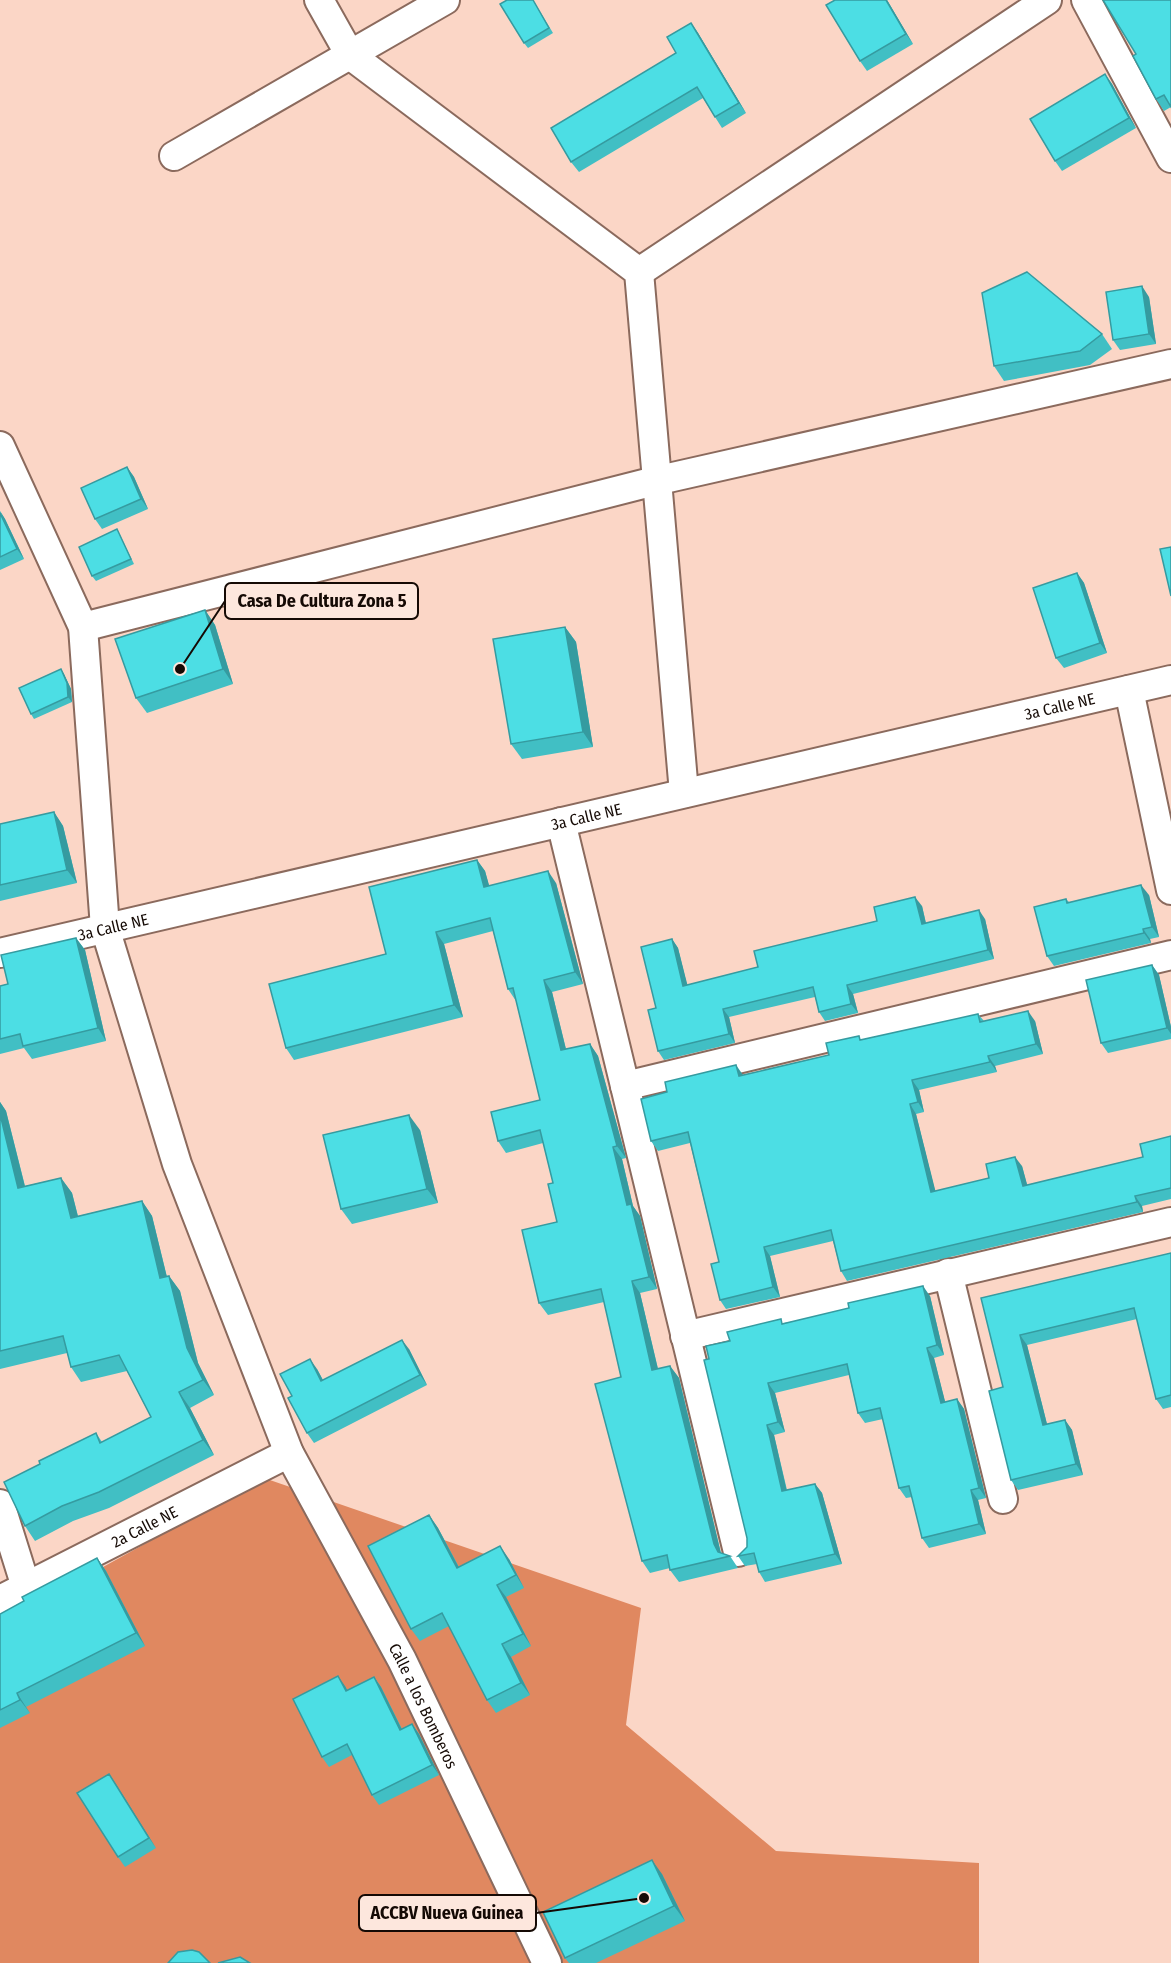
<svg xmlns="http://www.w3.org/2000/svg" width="1171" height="1963" viewBox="0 0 1171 1963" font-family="'Fira Sans Condensed',sans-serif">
<rect width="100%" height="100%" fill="#fbd6c6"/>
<!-- forest -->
<polygon fill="#e08860" points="264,1478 641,1608 626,1725 776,1851 979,1863 979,1963 0,1963 0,1624"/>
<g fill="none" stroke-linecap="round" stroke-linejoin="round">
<defs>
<g id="street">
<polyline points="319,0 350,55 639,272 684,793"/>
<polyline points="1086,0 1171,158"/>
<polyline points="174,156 445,0"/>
<polyline points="639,272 1047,0"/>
<path id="s1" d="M0 446 83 627 105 928 177 1164 289 1453 402 1660 547 1963"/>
<polyline points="83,627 655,481 1171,364"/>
<polyline points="1129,690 1171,890"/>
<polyline points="561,822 738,1552"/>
<path id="s2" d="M0 953 1171 680"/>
<polyline points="625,1086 1171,955"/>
<polyline points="948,1273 1003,1499"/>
<polyline points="685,1336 1171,1222"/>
<polyline points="0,1504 26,1587"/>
<path id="s3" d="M0 1600 289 1453"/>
</g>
</defs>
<!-- street casing -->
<use href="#street" stroke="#8b6a5d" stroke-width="32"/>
<!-- street -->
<use href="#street" stroke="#fff" stroke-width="28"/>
</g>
<!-- wall -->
<g fill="#41bfc4">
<polygon points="533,0 553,33 528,48 524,43"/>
<polygon points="887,0 913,44 867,71 860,61"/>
<polygon points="1171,0 1171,107 1164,111 1156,99 1136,54"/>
<polygon points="691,23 698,33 746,113 722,128 703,98 579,172 571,162 676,53"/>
<polygon points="1105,74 1112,84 1136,128 1062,171 1055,161"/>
<polygon points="1149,297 1156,344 1120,350 1113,340"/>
<polygon points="1102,334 1112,349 1090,365 1004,381 994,366"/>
<polygon points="127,467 134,477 148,509 102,529 95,519"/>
<polygon points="0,511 5,519 24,559 0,570"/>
<polygon points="120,535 134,564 96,581 92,576"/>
<polygon points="1077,573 1084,583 1107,653 1064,668 1056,658"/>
<polygon points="205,610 215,625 233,684 147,713 136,698"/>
<polygon points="565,627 576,642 593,747 522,759 511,744"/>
<polygon points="61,669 64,674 71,689 72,702 34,719 31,714"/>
<polygon points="54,812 63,826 77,883 0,901 0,824"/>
<polygon points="477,860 485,871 489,886 556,883 583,984 552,992 566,1049 590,1044 598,1056 626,1158 622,1159 633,1206 640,1216 657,1289 640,1293 658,1369 670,1366 679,1378 721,1553 730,1556 738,1568 679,1582 670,1570 670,1568 650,1573 642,1561 621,1377 604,1302 548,1315 539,1303 557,1222 553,1183 543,1143 506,1153 498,1141 540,1100 516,1001 508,989 493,931 444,944 463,1017 294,1060 286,1048 386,954"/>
<polygon points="1149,895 1159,937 1150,939 1151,943 1054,966 1047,956 1066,899 1069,902"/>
<polygon points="922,906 926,923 985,919 994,959 853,994 858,1013 825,1021 819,1012 815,997 729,1017 735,1043 664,1060 658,1051 672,939 678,948 687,985 758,967 877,921"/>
<polygon points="76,938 85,950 106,1041 32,1059 24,1048 0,1054 0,986 8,984"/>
<polygon points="1152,965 1159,975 1171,1027 1171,1039 1108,1053 1101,1043"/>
<polygon points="978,1014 984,1021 1035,1021 1043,1054 995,1066 997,1072 919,1090 924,1112 916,1114 935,1191 989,1178 1022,1166 1027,1185 1143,1157 1171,1136 1171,1199 1142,1206 1143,1212 847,1281 841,1271 833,1241 770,1256 780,1297 726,1309 720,1300 719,1262 690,1143 658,1151 651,1141 743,1075 829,1055 861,1040"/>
<polygon points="0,1102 6,1111 25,1186 61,1178 72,1193 78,1216 142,1201 152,1216 167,1277 169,1276 180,1291 198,1363 214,1395 190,1408 214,1455 109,1508 73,1521 35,1541 25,1526 40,1464 96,1433 102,1442 151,1417 127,1371 81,1382 71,1367 67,1353 0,1369"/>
<polygon points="420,1130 438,1203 352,1224 341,1209"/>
<polygon points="1171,1253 1171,1407 1163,1409 1156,1399 1137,1319 1027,1345 1047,1424 1065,1420 1072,1430 1083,1475 1018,1490 1011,1480 1003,1387 981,1298"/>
<polygon points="930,1296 944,1355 934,1358 945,1402 957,1399 964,1409 986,1498 978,1500 986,1534 929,1548 922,1538 912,1497 906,1498 899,1488 883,1419 865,1423 858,1413 849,1375 775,1393 785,1432 774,1435 787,1490 815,1484 822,1493 842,1564 765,1582 759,1572 757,1564 745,1566 738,1556 747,1547 747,1538 709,1359 784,1323"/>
<polygon points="409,1349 427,1385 314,1443 307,1433 292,1396 317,1369 323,1380"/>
<polygon points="429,1515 438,1528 459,1567 509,1559 524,1588 506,1597 531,1646 511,1657 530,1695 496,1713 487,1700 449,1626 420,1641 411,1629"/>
<polygon points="97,1558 106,1571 145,1646 26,1707 30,1713 0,1728 0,1614 24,1601"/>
<polygon points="374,1677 381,1687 402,1729 412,1724 419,1734 439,1775 379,1805 372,1795 352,1755 329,1767 322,1757 345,1686 347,1690"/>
<polygon points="109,1774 156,1848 125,1867 118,1857"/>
<polygon points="662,1874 685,1921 596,1963 569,1963 565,1958"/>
</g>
<!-- shaded-wall -->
<g fill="#359ba0">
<polygon points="886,0 887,0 913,44 906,34"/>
<polygon points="691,23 698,33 746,113 739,103"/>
<polygon points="1105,74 1112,84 1136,128 1129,118"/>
<polygon points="1142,286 1149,297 1156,344 1149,334"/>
<polygon points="127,467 134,477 148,509 141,499"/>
<polygon points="0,511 5,519 24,559 17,549"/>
<polygon points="1077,573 1084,583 1107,653 1100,643"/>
<polygon points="205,610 215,625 233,684 223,669"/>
<polygon points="565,627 576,642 593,747 583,732"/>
<polygon points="61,669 64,674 71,689 72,702 68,697"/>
<polygon points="54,812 63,826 77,883 67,870"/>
<polygon points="477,860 485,871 493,899 484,887"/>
<polygon points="548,871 556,883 583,984 575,972"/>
<polygon points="1141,885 1149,895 1159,937 1152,927"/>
<polygon points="915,897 922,906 928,933 922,924"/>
<polygon points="979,910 985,919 994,959 988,950"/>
<polygon points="1143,929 1150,939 1151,943 1144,933"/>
<polygon points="436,932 444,944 463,1017 454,1005"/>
<polygon points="76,938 85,950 106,1041 98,1028"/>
<polygon points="672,939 678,948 690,995 683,986"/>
<polygon points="1152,965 1159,975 1171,1027 1171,1034 1167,1028"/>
<polygon points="544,980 552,992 569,1062 561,1050"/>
<polygon points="847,985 853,994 858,1013 851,1004"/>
<polygon points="723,1009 729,1017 735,1043 729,1034"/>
<polygon points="1028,1011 1035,1021 1043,1054 1036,1044"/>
<polygon points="590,1044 598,1056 626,1158 617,1146"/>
<polygon points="988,1056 995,1066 997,1072 990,1062"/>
<polygon points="736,1065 743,1075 739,1076"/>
<polygon points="912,1080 919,1090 924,1112 918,1102"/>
<polygon points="0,1102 6,1111 29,1203 18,1188 0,1114"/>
<polygon points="910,1104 916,1114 938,1201 931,1192"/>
<polygon points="409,1115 420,1130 438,1203 427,1189"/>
<polygon points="613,1147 622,1159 633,1206 640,1216 657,1289 649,1277 627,1205"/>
<polygon points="1015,1157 1022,1166 1030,1195 1023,1186"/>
<polygon points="61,1178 72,1193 82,1233 71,1218"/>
<polygon points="1135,1196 1142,1206 1143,1212 1137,1202"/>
<polygon points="142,1201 152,1216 171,1294 160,1278"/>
<polygon points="764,1247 770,1256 780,1297 773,1287"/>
<polygon points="169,1276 180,1291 198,1363 214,1395 203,1380 187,1348"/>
<polygon points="632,1281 640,1293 661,1382 652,1370"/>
<polygon points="923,1286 930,1296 944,1355 937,1345"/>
<polygon points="1020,1335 1027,1345 1050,1436 1043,1425"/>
<polygon points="402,1340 409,1349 427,1385 420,1375"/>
<polygon points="927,1348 934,1358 948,1413 941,1403"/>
<polygon points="310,1359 317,1369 328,1390 321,1381"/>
<polygon points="670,1366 679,1378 722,1558 714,1544"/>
<polygon points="768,1383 775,1393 785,1432 778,1422"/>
<polygon points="179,1392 190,1408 214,1455 203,1440"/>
<polygon points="957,1399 964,1409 986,1498 979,1488"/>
<polygon points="1065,1420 1072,1430 1083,1475 1076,1464"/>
<polygon points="767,1425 774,1435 789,1501 782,1491"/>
<polygon points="815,1484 822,1493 842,1564 835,1554"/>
<polygon points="971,1490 978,1500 986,1534 979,1524"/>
<polygon points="429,1515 438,1528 466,1581 457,1568"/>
<polygon points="500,1546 509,1559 524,1588 516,1575"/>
<polygon points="97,1558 106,1571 145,1646 136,1633"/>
<polygon points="497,1585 506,1597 531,1646 523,1634"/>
<polygon points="502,1644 511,1657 530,1695 521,1683"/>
<polygon points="338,1676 345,1686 353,1701 346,1691"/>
<polygon points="374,1677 381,1687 407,1740 400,1730"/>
<polygon points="17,1693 26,1707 30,1713 20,1700"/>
<polygon points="412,1724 419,1734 439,1775 432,1765"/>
<polygon points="109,1774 116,1784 156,1848 149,1838"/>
<polygon points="652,1860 662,1874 685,1921 674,1906"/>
</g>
<!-- building -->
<g fill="#4cdee4" stroke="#359ba0" stroke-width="1.5">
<polygon points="507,0 533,0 549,28 524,43 500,4"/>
<polygon points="835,0 886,0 906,34 860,61 826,5"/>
<polygon points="1103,0 1171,0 1171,107 1164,95 1156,99 1133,56 1136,54"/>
<polygon points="691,23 739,103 715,117 697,87 571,162 551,128 676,53 667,37"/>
<polygon points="1105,74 1129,118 1055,161 1030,119"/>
<polygon points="1027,272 1102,334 1080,351 994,366 982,293"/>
<polygon points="1142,286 1149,334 1113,340 1106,292"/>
<polygon points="127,467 141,499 95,519 81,488"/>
<polygon points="0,513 17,549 0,557"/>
<polygon points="117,529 131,559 92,576 79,547"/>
<polygon points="1171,547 1171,596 1160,549"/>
<polygon points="1077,573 1100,643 1056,658 1033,588"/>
<polygon points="205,610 223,669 136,698 115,639"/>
<polygon points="565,627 583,732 511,744 493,639"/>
<polygon points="61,669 67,683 68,697 31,714 19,688"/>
<polygon points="54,812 67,870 0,885 0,824"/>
<polygon points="477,860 484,887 548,871 575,972 544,980 561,1050 590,1044 617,1146 613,1147 627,1205 631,1204 649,1277 632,1281 652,1370 670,1366 714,1544 718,1552 730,1556 670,1570 667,1555 642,1561 595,1384 621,1377 601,1289 539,1303 522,1230 557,1222 548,1184 553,1183 540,1130 498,1141 491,1112 540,1100 513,988 508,989 490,918 436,932 454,1005 286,1048 269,984 386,954 369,887"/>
<polygon points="1141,885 1152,927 1143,929 1144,933 1047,956 1034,907 1066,899 1067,903"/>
<polygon points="915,897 922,924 979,910 988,950 847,985 851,1004 819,1012 813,987 723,1009 729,1034 658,1051 648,1010 656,1008 641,947 672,939 683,986 758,967 754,951 877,921 874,907"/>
<polygon points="76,938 98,1028 23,1046 20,1034 0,1039 0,986 8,984 1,955"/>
<polygon points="1152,965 1167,1028 1101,1043 1086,980"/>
<polygon points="1028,1011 1036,1044 988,1056 990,1062 912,1080 918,1102 910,1104 931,1192 989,1178 986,1164 1015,1157 1023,1186 1143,1157 1140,1144 1171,1136 1171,1188 1135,1196 1137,1202 841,1271 831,1230 764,1247 773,1287 720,1300 711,1264 719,1262 688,1132 651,1141 641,1099 667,1092 665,1082 736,1065 739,1076 829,1055 826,1043 859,1036 860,1040 978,1014 980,1022"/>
<polygon points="0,1114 18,1188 61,1178 71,1218 142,1201 160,1278 169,1276 187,1348 203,1380 179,1392 203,1440 99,1492 62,1506 25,1526 4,1482 40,1464 39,1461 96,1433 100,1443 151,1417 119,1355 71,1367 63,1336 0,1351"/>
<polygon points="409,1115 427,1189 341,1209 323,1135"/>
<polygon points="1171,1253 1171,1395 1156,1399 1134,1308 1020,1335 1043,1425 1065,1420 1076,1464 1011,1480 989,1391 1003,1387 981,1298"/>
<polygon points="923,1286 937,1345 927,1348 941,1403 957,1399 979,1488 971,1490 979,1524 922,1538 909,1486 899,1488 880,1408 858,1413 847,1364 768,1383 778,1422 767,1425 782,1491 815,1484 835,1554 759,1572 754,1553 738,1556 747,1547 747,1538 704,1360 709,1359 706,1346 730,1341 727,1332 781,1319 782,1324 849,1308 848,1303"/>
<polygon points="402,1340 420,1375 307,1433 288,1398 292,1396 280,1374 310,1359 321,1381"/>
<polygon points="429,1515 457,1568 500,1546 516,1575 497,1585 523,1634 502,1644 521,1683 487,1700 442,1613 411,1629 368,1546"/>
<polygon points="97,1558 136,1633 17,1693 20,1700 0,1710 0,1614 24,1601 22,1597"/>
<polygon points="338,1676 346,1691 374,1677 400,1730 412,1724 432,1765 372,1795 347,1744 322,1757 293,1699"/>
<polygon points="109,1774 149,1838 118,1857 77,1793"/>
<polygon points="652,1860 674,1906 565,1958 543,1912"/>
<polygon points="192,1950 199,1952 210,1963 168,1963 178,1952"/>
<polygon points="240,1957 250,1963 218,1963"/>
</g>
<g text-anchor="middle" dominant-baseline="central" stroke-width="4.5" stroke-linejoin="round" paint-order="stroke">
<!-- street labels -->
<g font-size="16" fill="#150a05" stroke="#fde7dd">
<text stroke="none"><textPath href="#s2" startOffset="1088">3a Calle NE</textPath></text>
<text stroke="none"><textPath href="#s2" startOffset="602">3a Calle NE</textPath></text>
<text stroke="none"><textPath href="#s2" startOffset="116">3a Calle NE</textPath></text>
<text stroke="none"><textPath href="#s3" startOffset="162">2a Calle NE</textPath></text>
<text stroke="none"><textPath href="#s1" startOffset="1344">Calle a los Bomberos</textPath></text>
</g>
</g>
<!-- callouts -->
<path fill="none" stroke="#150a05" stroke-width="2" d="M180 669L225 601M644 1898L536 1913"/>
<g fill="#150a05" stroke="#fde7dd" stroke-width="2">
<circle cx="180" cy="669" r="6"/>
<circle cx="644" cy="1898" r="6"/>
</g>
<g fill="#fde7dd" stroke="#150a05" stroke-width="2">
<rect x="225" y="583" width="193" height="36" rx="6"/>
<rect x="359" y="1895" width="177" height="36" rx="6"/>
</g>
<g font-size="18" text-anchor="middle" font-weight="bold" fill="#150a05">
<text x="322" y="607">Casa De Cultura Zona 5</text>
<text x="447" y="1919">ACCBV Nueva Guinea</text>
</g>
</svg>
